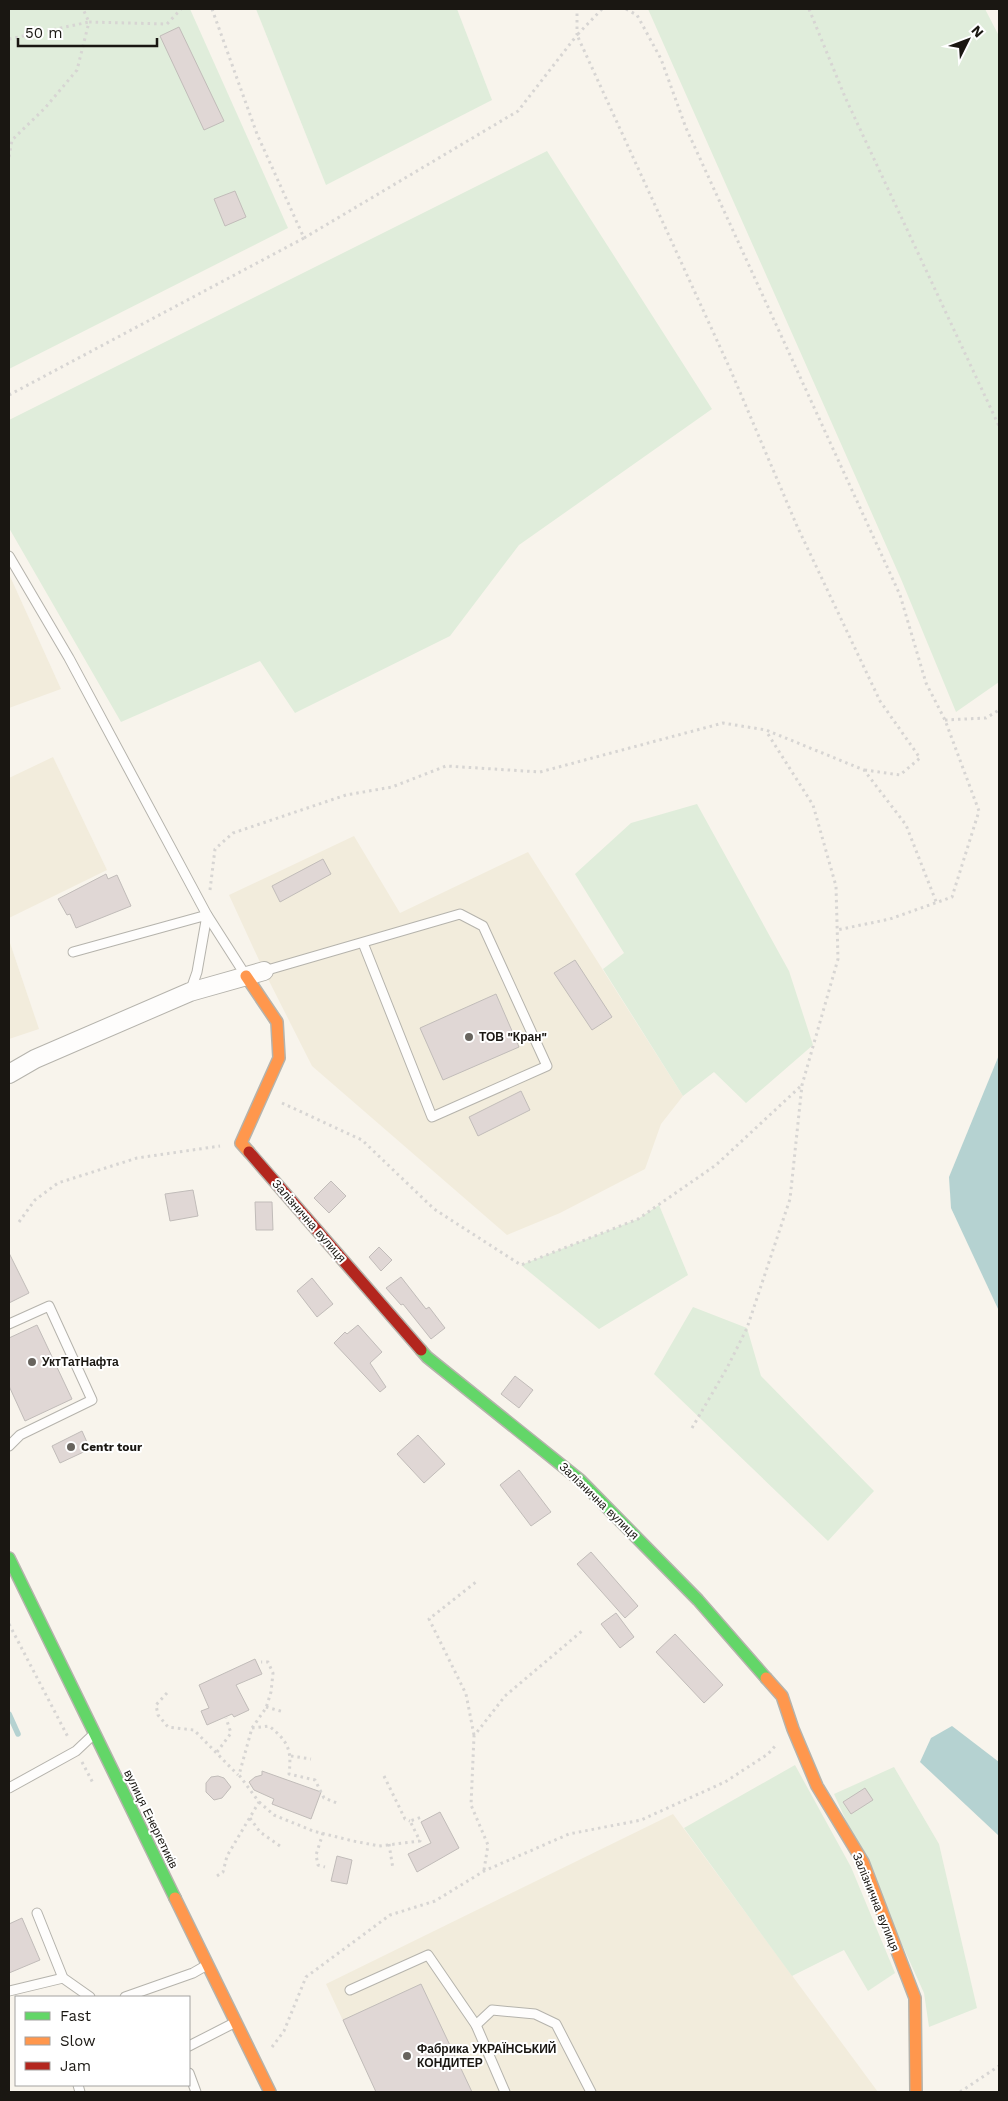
<svg xmlns="http://www.w3.org/2000/svg" width="1008" height="2101" viewBox="0 0 1008 2101" font-family="'Work Sans',sans-serif">
<rect width="100%" height="100%" fill="#f8f4ec"/>
<!-- industrial -->
<g fill="#f2ecdc">
<polygon points="9,574 61,689 9,708"/>
<polygon points="53,757 107,870 9,918 9,778"/>
<polygon points="354,836 400,913 528,852 683,1096 661,1124 645,1169 560,1213 507,1235 312,1066 264,971 229,895"/>
<polygon points="9,940 39,1029 9,1039"/>
<polygon points="673,1814 878,2092 376,2092 326,1984"/>
</g>
<!-- green -->
<g fill="#e0eddb">
<polygon points="9,9 190,9 288,228 9,369"/>
<polygon points="256,9 457,9 492,100 326,185"/>
<polygon points="648,9 985,9 999,36 999,682 956,712 901,579"/>
<polygon points="547,151 712,409 519,545 450,636 295,713 260,661 121,722 9,528 9,420"/>
<polygon points="697,804 789,971 813,1045 746,1103 714,1072 683,1096 603,969 624,953 575,874 631,823"/>
<polygon points="659,1205 688,1275 599,1329 521,1265 638,1219"/>
<polygon points="693,1307 747,1328 761,1376 874,1491 828,1541 654,1374"/>
<polygon points="795,1765 851,1867 895,1973 868,1991 844,1950 792,1976 684,1828"/>
<polygon points="894,1767 939,1844 977,2008 929,2027 924,1993 834,1794"/>
</g>
<!-- water -->
<g fill="#b5d2d1">
<polygon points="999,1055 999,1311 951,1208 949,1177"/>
<polygon points="952,1726 999,1762 999,1836 920,1762 931,1738"/>
</g>
<g fill="none" stroke-linecap="round" stroke-linejoin="round">
<!-- stream -->
<polyline stroke="#b5d2d1" stroke-width="5.5" points="9,1714 18,1734"/>
</g>
<!-- building -->
<g fill="#e0d7d5" stroke="#c1bcb9">
<polygon points="179,27 224,121 204,130 160,36"/>
<polygon points="235,191 246,217 225,226 214,199"/>
<polygon points="323,859 331,874 280,902 272,886"/>
<polygon points="106,874 108,879 117,875 131,906 76,928 70,914 67,915 58,899"/>
<polygon points="575,960 612,1017 592,1030 554,973"/>
<polygon points="496,994 519,1047 443,1080 420,1028"/>
<polygon points="521,1091 530,1110 478,1136 469,1117"/>
<polygon points="331,1181 346,1196 329,1213 314,1198"/>
<polygon points="193,1190 198,1216 170,1221 165,1194"/>
<polygon points="255,1202 272,1202 273,1230 256,1230"/>
<polygon points="379,1247 392,1260 381,1271 369,1257"/>
<polygon points="9,1253 29,1293 9,1303"/>
<polygon points="401,1277 426,1309 429,1307 445,1328 431,1339 403,1304 401,1305 386,1288"/>
<polygon points="312,1278 333,1304 317,1317 297,1291"/>
<polygon points="37,1325 72,1399 25,1421 9,1386 9,1338"/>
<polygon points="358,1325 382,1352 370,1363 386,1387 380,1392 334,1343 345,1332 347,1334"/>
<polygon points="515,1376 533,1390 519,1408 501,1394"/>
<polygon points="82,1431 90,1449 60,1463 52,1446"/>
<polygon points="418,1435 445,1464 424,1483 397,1454"/>
<polygon points="519,1470 551,1512 531,1526 500,1485"/>
<polygon points="591,1552 638,1606 625,1618 577,1564"/>
<polygon points="616,1613 634,1637 620,1648 601,1624"/>
<polygon points="675,1634 723,1685 704,1703 656,1652"/>
<polygon points="255,1659 262,1674 236,1685 249,1710 234,1717 232,1714 207,1725 201,1711 209,1708 199,1685"/>
<polygon points="262,1771 321,1792 311,1819 272,1804 274,1799 254,1790 249,1782 255,1777 262,1775"/>
<polygon points="218,1776 224,1778 231,1787 222,1798 214,1800 206,1792 206,1783 211,1777"/>
<polygon points="865,1788 873,1800 851,1814 843,1802"/>
<polygon points="440,1812 459,1848 417,1872 408,1854 431,1843 421,1822"/>
<polygon points="337,1856 352,1860 347,1884 331,1881"/>
<polygon points="22,1918 40,1960 9,1973 9,1924"/>
<polygon points="421,1984 472,2092 376,2092 343,2020"/>
</g>
<g fill="none" stroke-linecap="round" stroke-linejoin="round">
<defs>
<g id="lane">
<polyline points="9,556 69,658 207,915 246,976"/>
<polyline points="73,952 207,915 197,972 190,992"/>
<polyline points="264,971 460,914 483,926 547,1066 432,1117 363,943"/>
<polyline points="9,1324 49,1306 92,1400 20,1435 9,1446"/>
<polyline points="9,1788 76,1751 94,1734"/>
<polyline points="37,1913 63,1978 90,1997"/>
<polyline points="350,1990 428,1955 476,2025 505,2092"/>
<polyline points="9,1991 63,1978"/>
<polyline points="125,1997 193,1973 207,1965"/>
<polyline points="476,2025 492,2010 535,2014 556,2024 591,2092"/>
<polyline points="189,2046 234,2023"/>
<polyline points="189,2073 196,2092"/>
<polyline points="78,2085 80,2092"/>
</g>
<polyline id="street" points="9,1074 35,1059 190,992 264,971"/>
<g id="fast">
<polyline points="421,1350 427,1357 580,1480 698,1600 766,1678"/>
<polyline points="9,1558 175,1898"/>
</g>
<g id="slow">
<polyline points="246,976 277,1022 279,1058 241,1143 249,1152"/>
<polyline points="766,1678 782,1696 793,1729 817,1786 863,1862 915,1998 916,2092"/>
<polyline points="175,1898 270,2092"/>
</g>
<polyline id="jam" points="249,1152 421,1350"/>
</defs>
<!-- lane casing -->
<use href="#lane" stroke="#b5b3ac" stroke-width="11"/>
<!-- street casing -->
<use href="#street" stroke="#b5b3ac" stroke-width="20"/>
<!-- fast casing -->
<use href="#fast" stroke="#b5b3ac" stroke-width="14"/>
<!-- slow casing -->
<use href="#slow" stroke="#b5b3ac" stroke-width="14"/>
<!-- jam casing -->
<use href="#jam" stroke="#b5b3ac" stroke-width="14"/>
<!-- path -->
<g stroke="#d7d5d3" stroke-width="3" stroke-dasharray="2.5 4" stroke-linecap="butt">
<polyline points="212,9 257,134 304,238 518,111 577,35 577,9"/>
<polyline points="602,9 577,35 731,371 797,526 880,701 920,758 900,775 865,770"/>
<polyline points="626,9 637,15 661,59 686,128 900,595 926,683 945,720 979,811 952,897 890,919 837,930"/>
<polyline points="809,9 845,97 999,426"/>
<polyline points="9,39 89,22 83,9"/>
<polyline points="9,157 12,140 45,108 77,70 89,22 167,24 181,9"/>
<polyline points="9,395 304,238"/>
<polyline points="945,720 986,718 999,710"/>
<polyline points="210,890 215,849 233,833 346,795 392,787 446,766 540,772 723,723 766,730 864,770 906,825 937,904"/>
<polyline points="282,1103 362,1140 434,1209 521,1265 638,1219 716,1165 802,1085"/>
<polyline points="19,1222 35,1200 58,1183 137,1158 220,1146"/>
<polyline points="692,1428 727,1368 747,1328 790,1199 802,1085 838,959 836,886 813,805 766,731"/>
<polyline points="9,1624 69,1739"/>
<polyline points="167,1693 156,1705 158,1715 168,1727 194,1730 238,1775"/>
<polyline points="266,1707 284,1712"/>
<path d="M252 1728 269 1726C288 1741 292 1750 289 1774L315 1780 324 1798 337 1803"/>
<polyline points="474,1735 466,1694 429,1619 476,1582"/>
<polyline points="217,1752 231,1733 226,1718"/>
<polyline points="291,1756 311,1759"/>
<polyline points="82,1762 94,1785"/>
<polyline points="384,1776 405,1819 410,1821"/>
<polyline points="259,1802 274,1815 313,1831 353,1841 379,1846 420,1841 410,1821 422,1817"/>
<polyline points="250,1818 260,1832 280,1846"/>
<polyline points="323,1833 316,1855 318,1865 325,1867"/>
<polyline points="389,1844 393,1869"/>
<polyline points="484,1870 488,1845 471,1805 474,1736 505,1696 582,1631"/>
<polyline points="217,1876 223,1872 227,1856 259,1802 239,1775 252,1728 266,1708 271,1692 273,1673 268,1662 261,1662"/>
<polyline points="272,2047 284,2031 306,1977 390,1915 435,1901 484,1871 569,1834 641,1820 725,1782 768,1754 776,1745"/>
<polyline points="960,2092 999,2066"/>
</g>
<!-- lane -->
<use href="#lane" stroke="#fefdfc" stroke-width="9"/>
<!-- street -->
<use href="#street" stroke="#fefdfc" stroke-width="18"/>
<!-- fast -->
<use href="#fast" stroke="#63d668" stroke-width="11"/>
<!-- slow -->
<use href="#slow" stroke="#ff974d" stroke-width="11"/>
<!-- jam -->
<use href="#jam" stroke="#b3261e" stroke-width="11"/>
</g>
<!-- markers -->
<g fill="#68645e" stroke="#fff" stroke-width="2">
<circle cx="469" cy="1037" r="5"/>
<circle cx="32" cy="1362" r="5"/>
<circle cx="71" cy="1447" r="5"/>
<circle cx="407" cy="2056" r="5"/>
</g>
<g text-anchor="middle" dominant-baseline="central" stroke-width="4" stroke-linejoin="round" paint-order="stroke">
<!-- poi labels -->
<g font-size="12" font-weight="bold" fill="#1a1712" stroke="#fff" text-anchor="start">
<text x="479" y="1037">ТОВ "Кран"</text>
<text x="42" y="1362">УктТатНафта</text>
<text x="81" y="1447">Centr tour</text>
<text x="417" y="2049">Фабрика УКРАЇНСЬКИЙ<tspan x="417" dy="14">КОНДИТЕР</tspan></text>
</g>
<!-- street labels -->
<g font-size="12" fill="#1a1712" stroke="#fff">
<text transform="translate(309 1221) rotate(49)">Залізнична вулиця</text>
<text transform="translate(599 1501) rotate(44)">Залізнична вулиця</text>
<text transform="translate(151 1819) rotate(64)">вулиця Енергетиків</text>
<text transform="translate(876 1902) rotate(68)">Залізнична вулиця</text>
</g>
</g>
<!-- border -->
<rect width="1008" height="2101" fill="none" stroke="#1a1712" stroke-width="20"/>
<!-- legend -->
<rect x="15" y="1996" width="175" height="90" fill="#ffffff" stroke="#a3a2a0"/>
<rect x="25" y="2012" width="25" height="8" fill="#63d668" stroke="#a3a2a0"/>
<text x="60" y="2021" font-size="15" fill="#1a1712">Fast</text>
<rect x="25" y="2037" width="25" height="8" fill="#ff974d" stroke="#a3a2a0"/>
<text x="60" y="2046" font-size="15" fill="#1a1712">Slow</text>
<rect x="25" y="2062" width="25" height="8" fill="#b3261e" stroke="#a3a2a0"/>
<text x="60" y="2071" font-size="15" fill="#1a1712">Jam</text>
<!-- north arrow -->
<g transform="translate(968 40) rotate(48)" stroke="#ffffff" stroke-width="4" paint-order="stroke">
<path d="M0-4L9 19L0 12L-9 19Z" fill="#1a1712"/>
<text y="-8" font-size="14" font-weight="bold" text-anchor="middle" fill="#1a1712">N</text>
</g>
<!-- scale -->
<path d="M18 38v8h139v-8" fill="none" stroke="#1a1712" stroke-width="2.5"/>
<text x="25" y="38" font-size="15" fill="#1a1712" stroke="#ffffff" stroke-width="4" paint-order="stroke">50 m</text>
</svg>
